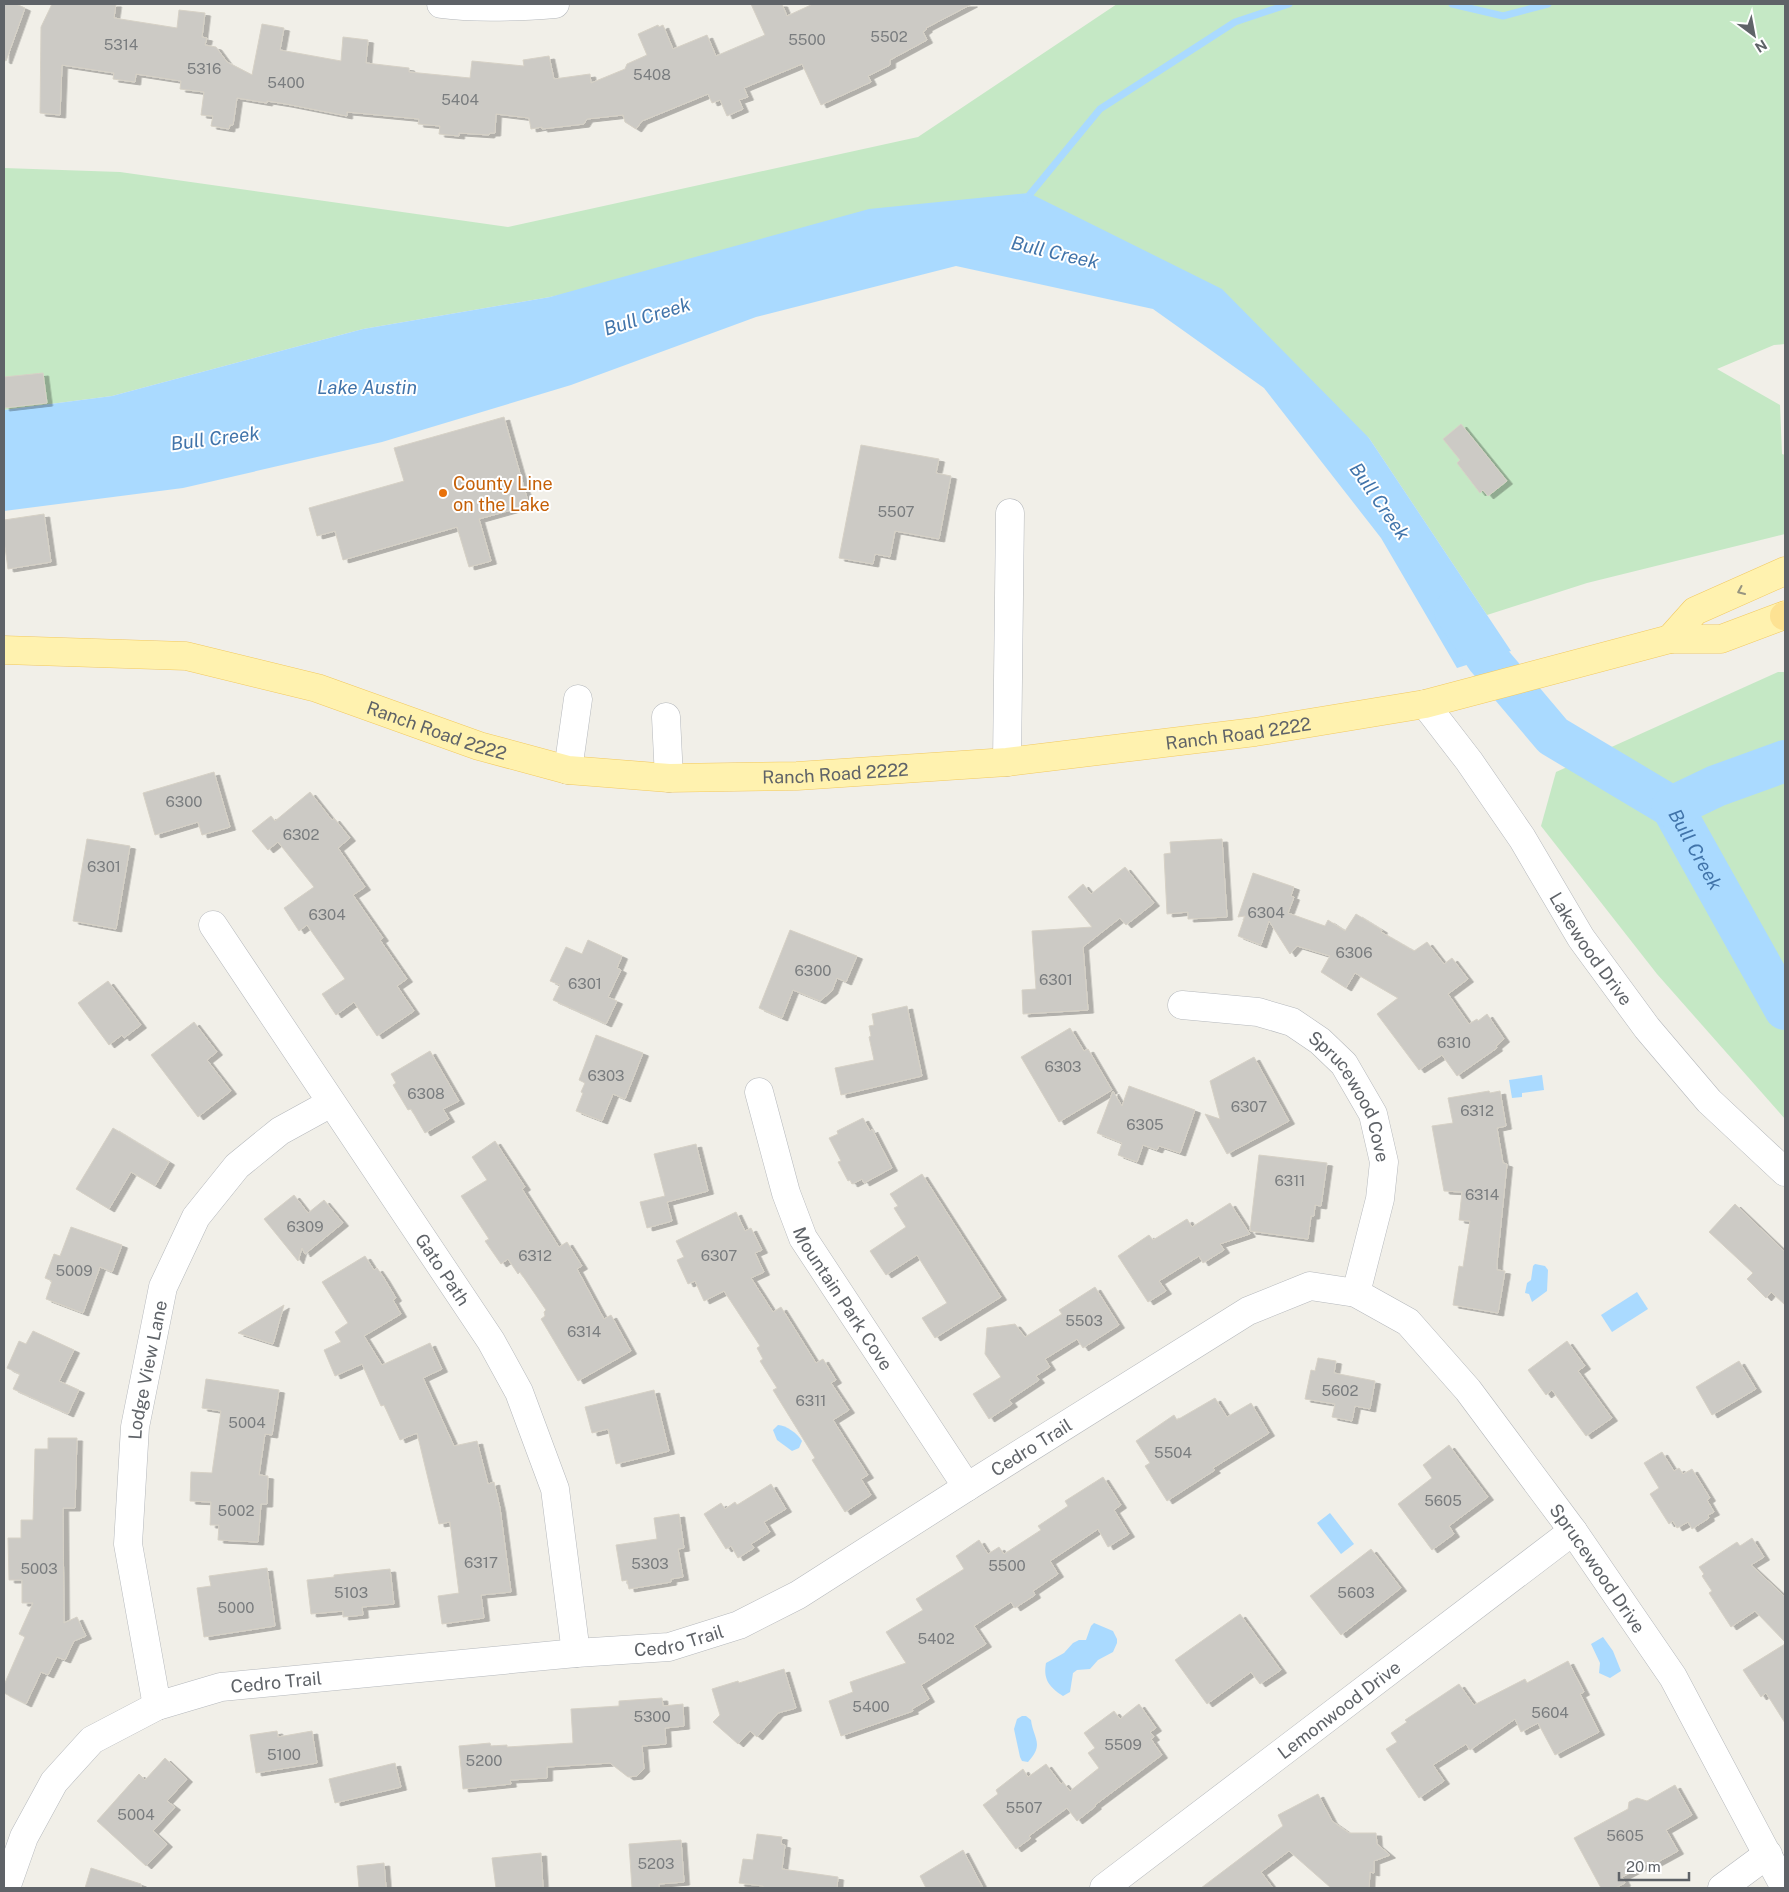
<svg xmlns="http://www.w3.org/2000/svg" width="1789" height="1892" viewBox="0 0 1789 1892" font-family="'Public Sans',sans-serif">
<defs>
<filter id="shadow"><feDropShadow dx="5.5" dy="3" stdDeviation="0" flood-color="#0004"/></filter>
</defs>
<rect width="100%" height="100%" fill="#f1efe8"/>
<!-- green -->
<g fill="#c5e8c5">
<polygon points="1117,4 1785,4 1785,344 1774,345 1717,369 1780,405 1782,454 1785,455 1785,534 1587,583 1487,615 1369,438 1029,193 550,297 363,329 112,396 4,410 4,168 120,172 508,227 918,137"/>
<polygon points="1778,672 1785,672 1785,1119 1657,974 1541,826 1556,772"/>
</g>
<!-- water -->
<g fill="#aadaff">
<polygon points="1029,193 1222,289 1369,438 1511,651 1457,668 1381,538 1264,388 1153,309 956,266 756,317 571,385 382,442 183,488 4,511 4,410 112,396 363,329 550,297 869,209"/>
<polygon points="1542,1075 1544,1090 1522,1093 1522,1097 1512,1098 1509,1080"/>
<polygon points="1535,1264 1545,1266 1548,1270 1547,1291 1532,1302 1529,1294 1525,1293 1527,1283 1531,1280 1533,1266"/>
<polygon points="1637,1292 1648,1309 1612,1332 1601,1315"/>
<path d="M778 1425C786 1425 798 1434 802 1441L799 1448 792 1451 777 1440 773 1430Z"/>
<polygon points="1330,1513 1354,1544 1341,1554 1317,1523"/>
<path d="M1094 1623 1113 1631 1117 1639V1643L1113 1652 1098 1660 1090 1669 1077 1670 1073 1673 1070 1692 1063 1696C1049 1687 1043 1679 1046 1663L1064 1653 1073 1643 1079 1640H1086L1091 1626Z"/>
<polygon points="1603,1637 1613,1651 1621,1671 1610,1678 1599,1673 1600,1663 1591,1644"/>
<path d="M1022 1716H1026L1031 1720C1033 1738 1045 1744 1028 1762L1022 1761 1020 1757 1014 1729 1017 1719Z"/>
</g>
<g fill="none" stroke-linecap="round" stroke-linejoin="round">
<!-- stream -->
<g stroke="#aadaff" stroke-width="7">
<polyline points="1452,4 1503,16 1548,4"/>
<polyline points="1026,199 1100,109 1235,22 1289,4"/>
</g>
<!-- river -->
<g stroke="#aadaff" stroke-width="42">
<path id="s1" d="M1455 611 1487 658 1553 736 1672 807 1785 1009"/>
<polyline points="1672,807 1716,786 1785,761"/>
</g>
</g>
<!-- building -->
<g fill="#cccac5" stroke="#d6d1c6" filter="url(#shadow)">
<polygon points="4,4 16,4 25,8 6,61 4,60"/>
<polygon points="52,4 116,4 114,18 177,28 179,10 205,13 202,37 207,38 205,45 216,47 227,62 252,75 262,24 284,28 280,50 341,61 343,37 368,40 366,63 409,68 409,72 470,78 472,61 524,66 523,60 549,56 554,79 590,74 591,83 625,69 627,64 647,55 638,34 658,25 659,27 663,25 673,49 707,35 716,56 765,35 751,4 782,4 787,16 813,4 972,4 926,28 927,29 923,32 927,40 890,60 890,65 868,76 871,82 821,105 802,64 744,88 748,97 739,100 743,109 727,116 720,100 712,103 708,94 642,121 636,129 625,122 623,115 587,119 584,124 542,129 542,127 531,129 529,118 496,114 495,133 490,133 489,135 459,133 459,136 439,134 440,126 418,124 419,119 347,112 347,116 286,104 267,101 267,103 237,98 233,125 230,125 229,129 211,126 213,116 201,115 204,92 180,89 181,81 136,74 135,82 113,79 114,73 62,65 60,115 40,113 41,27"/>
<polygon points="43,373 47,403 4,408 4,377"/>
<polygon points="504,417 529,505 479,519 491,561 469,567 457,527 343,560 335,531 317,536 309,508 404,481 394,448"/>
<polygon points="1461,424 1507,481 1488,496 1483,490 1480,493 1457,463 1460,460 1443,439"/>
<polygon points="861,445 939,459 936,473 951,476 939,539 895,531 890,557 875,554 873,564 839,558"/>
<polygon points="44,514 51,562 8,569 4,540 4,520"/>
<polygon points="214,772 230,827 202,835 198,822 155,835 143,793"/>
<polygon points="310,792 332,820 334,818 350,838 338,848 365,887 353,895 383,938 380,940 407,979 397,986 414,1011 377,1036 354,1002 336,1015 322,994 345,979 307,925 299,931 284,908 314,887 278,842 268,850 252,831 271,816 275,821"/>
<polygon points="87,839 130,846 116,929 73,921"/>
<polygon points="1222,839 1227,917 1188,919 1188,912 1167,914 1164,854 1171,853 1170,842"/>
<polygon points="1125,867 1154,903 1126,925 1120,918 1083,947 1088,1010 1023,1014 1022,990 1036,989 1032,931 1092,927 1068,897 1083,884 1091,894"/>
<polygon points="1253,873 1294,887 1291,896 1294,897 1288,913 1325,926 1328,920 1345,931 1356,914 1382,930 1381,932 1414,951 1427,942 1444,964 1452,958 1468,979 1448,994 1469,1024 1477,1019 1478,1021 1487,1014 1504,1039 1496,1046 1497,1048 1457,1076 1442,1055 1419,1070 1377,1014 1398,998 1355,973 1346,988 1321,972 1330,956 1297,946 1290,954 1269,921 1261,945 1238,936 1245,916 1238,917"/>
<polygon points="790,930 857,956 846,982 837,978 832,991 820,1001 793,990 782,1018 759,1008"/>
<polygon points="588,940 622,956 617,968 621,970 608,997 617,1001 606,1024 553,1000 560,985 550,981 566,947 582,954"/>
<polygon points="108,981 141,1025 124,1038 122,1035 109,1045 78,1003"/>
<polygon points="907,1006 922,1076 841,1095 835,1068 874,1060 869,1037 871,1036 869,1026 874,1025 872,1014"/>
<polygon points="194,1022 217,1052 207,1060 231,1091 198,1117 151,1055"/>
<polygon points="1070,1028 1084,1051 1088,1049 1112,1090 1059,1122 1021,1057"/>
<polygon points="596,1035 643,1053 625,1099 613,1094 602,1121 576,1111 583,1093 581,1092 585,1083 579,1080"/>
<polygon points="430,1051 459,1101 443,1109 449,1119 425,1133 411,1109 408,1110 393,1085 396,1083 391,1074"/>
<polygon points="1254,1057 1289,1121 1227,1154 1205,1114 1220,1119 1210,1081"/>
<polygon points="1129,1086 1195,1110 1180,1153 1159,1146 1157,1150 1143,1145 1137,1162 1118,1155 1122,1143 1097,1133 1113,1091 1122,1106"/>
<polygon points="1489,1091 1490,1093 1500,1091 1506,1126 1497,1128 1503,1163 1507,1164 1497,1263 1497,1270 1505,1271 1498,1313 1453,1305 1459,1266 1463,1267 1470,1221 1459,1220 1462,1192 1444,1191 1432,1126 1453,1123 1448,1098"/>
<polygon points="863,1118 870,1131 872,1129 892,1168 864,1183 862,1179 852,1184 850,1180 848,1181 838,1162 841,1161 829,1138 838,1134 837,1131"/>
<polygon points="113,1128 169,1162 155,1186 131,1172 109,1209 76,1189"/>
<polygon points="495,1141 525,1187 522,1189 559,1247 567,1242 582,1266 577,1269 604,1319 611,1315 631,1351 578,1381 541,1319 545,1316 544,1312 546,1310 520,1272 518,1274 508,1259 501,1264 485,1241 489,1239 461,1196 487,1180 472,1157"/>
<polygon points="696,1144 708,1191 667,1202 672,1221 647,1228 640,1202 665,1196 654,1154"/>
<polygon points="1259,1155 1327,1163 1321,1206 1315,1205 1314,1216 1311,1216 1308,1239 1250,1231"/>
<polygon points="922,1174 1001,1297 935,1338 922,1318 947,1303 917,1255 886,1275 870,1251 906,1227 894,1208 898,1206 890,1194"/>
<polygon points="294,1195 308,1213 324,1200 343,1223 305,1254 302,1248 298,1261 264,1219"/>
<polygon points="1230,1203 1250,1234 1220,1244 1224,1250 1203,1263 1199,1256 1159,1281 1166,1291 1148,1302 1118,1256 1149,1235 1153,1240 1187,1219 1192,1227"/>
<polygon points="1735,1204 1785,1252 1785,1305 1771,1292 1766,1298 1747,1279 1753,1273 1709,1232"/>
<polygon points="736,1212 745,1231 751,1228 762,1250 755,1253 764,1272 751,1278 773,1312 781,1307 816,1363 823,1359 836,1380 831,1383 849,1410 833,1420 868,1475 861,1479 871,1495 845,1512 812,1460 815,1458 773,1390 777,1388 760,1361 763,1359 757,1348 760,1346 724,1291 704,1301 695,1281 688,1284 677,1260 684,1257 676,1241"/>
<polygon points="71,1227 122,1245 112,1272 100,1267 83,1313 46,1299 52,1281 45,1278 54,1254 60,1256"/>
<polygon points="365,1256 374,1270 377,1268 384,1278 396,1298 393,1300 401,1314 364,1336 382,1365 430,1343 442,1369 423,1378 454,1446 477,1441 488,1484 494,1482 500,1508 511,1592 481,1595 484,1618 442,1624 438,1596 459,1593 450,1522 439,1524 417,1433 400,1440 384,1405 381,1406 362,1364 335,1376 324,1350 341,1342 335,1332 348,1323 322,1282"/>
<polygon points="1095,1287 1119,1325 1083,1348 1077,1339 1045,1359 1050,1367 1036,1376 1039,1380 1009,1400 1012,1404 989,1419 973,1394 1001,1377 985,1354 987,1328 1015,1324 1025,1337 1062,1314 1059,1310"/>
<polygon points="284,1305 273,1344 238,1333"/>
<polygon points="33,1331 74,1350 59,1381 79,1390 68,1414 13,1389 20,1374 7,1368 19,1341 26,1344"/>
<polygon points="1567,1341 1585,1366 1578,1371 1612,1418 1586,1436 1552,1390 1546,1395 1528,1370"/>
<polygon points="1318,1358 1336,1361 1334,1373 1375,1381 1370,1409 1355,1406 1352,1421 1332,1417 1335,1404 1305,1399 1311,1370 1315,1371"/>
<polygon points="1739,1361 1756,1389 1712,1415 1696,1387"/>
<polygon points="206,1379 279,1390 272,1435 265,1434 259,1475 268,1476 267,1504 261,1504 258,1542 218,1540 219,1525 210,1525 211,1502 190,1501 191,1472 212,1473 221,1411 202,1408"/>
<polygon points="654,1390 669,1451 616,1464 608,1429 592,1433 585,1407"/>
<polygon points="1215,1398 1227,1417 1251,1403 1269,1433 1213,1468 1215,1470 1167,1501 1145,1466 1150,1463 1136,1441 1174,1415 1177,1420"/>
<polygon points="48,1438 77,1438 75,1508 63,1508 64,1623 77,1617 86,1636 74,1641 65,1660 57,1657 48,1675 41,1672 26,1704 4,1693 4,1685 25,1637 19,1634 33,1603 22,1603 22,1580 9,1580 8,1538 21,1538 21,1520 33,1520 35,1449 48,1449"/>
<polygon points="1449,1445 1488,1497 1449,1526 1454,1534 1432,1550 1398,1504 1432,1478 1423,1465"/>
<polygon points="1662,1452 1674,1471 1679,1468 1683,1474 1692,1469 1710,1498 1707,1500 1714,1512 1708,1515 1709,1518 1692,1529 1688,1522 1677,1528 1673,1521 1669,1524 1650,1494 1659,1488 1644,1463"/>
<polygon points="1103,1477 1121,1505 1114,1510 1129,1534 1108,1547 1098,1529 1050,1561 1058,1574 1033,1591 1035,1595 1015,1608 1011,1602 974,1626 986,1644 921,1685 929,1699 912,1709 913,1711 841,1736 829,1701 853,1692 850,1682 906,1663 886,1632 923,1610 916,1599 964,1569 956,1556 979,1540 988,1554 999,1547 1004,1554 1041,1530 1038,1526 1068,1506 1065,1501"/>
<polygon points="771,1484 786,1509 764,1522 770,1532 751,1544 754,1548 738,1558 731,1546 726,1549 704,1514 721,1503 725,1509 735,1502 737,1505"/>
<polygon points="679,1514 684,1548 678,1549 683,1577 671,1579 671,1582 629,1589 627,1580 622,1581 616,1545 657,1539 654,1518"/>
<polygon points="1752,1538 1764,1557 1751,1565 1785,1597 1785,1642 1755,1611 1731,1627 1709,1593 1712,1591 1702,1576 1704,1574 1699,1567 1737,1542 1740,1546"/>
<polygon points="1371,1549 1401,1588 1341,1635 1310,1596"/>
<polygon points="267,1568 275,1626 204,1637 197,1588 211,1586 209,1576"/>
<polygon points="390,1569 394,1604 362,1607 363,1615 343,1617 343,1611 311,1614 307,1580 334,1577 334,1575"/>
<polygon points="1240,1614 1281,1670 1260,1684 1251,1672 1207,1704 1175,1660"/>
<polygon points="1785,1644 1785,1723 1766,1693 1761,1697 1743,1670"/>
<polygon points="1568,1661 1584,1692 1580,1694 1599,1732 1555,1755 1538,1723 1521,1732 1515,1719 1470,1750 1466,1744 1433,1765 1444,1781 1419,1798 1386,1749 1397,1742 1391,1733 1407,1722 1405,1720 1459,1684 1474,1705 1525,1679 1527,1683"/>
<polygon points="784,1669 796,1708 778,1713 757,1737 750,1731 738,1744 713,1722 720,1715 712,1689 738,1681 739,1683"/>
<polygon points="662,1698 663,1706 683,1704 684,1726 665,1728 666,1744 642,1746 644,1769 637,1776 628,1777 610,1763 547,1767 547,1778 510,1780 511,1784 463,1789 459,1746 490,1743 491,1746 507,1745 507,1747 573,1743 571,1709 619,1706 619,1701"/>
<polygon points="1139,1704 1156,1728 1150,1732 1154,1737 1151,1739 1162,1755 1095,1805 1096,1806 1077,1821 1067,1808 1029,1836 1031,1838 1016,1849 983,1805 998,1794 996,1790 1023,1769 1028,1777 1046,1764 1061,1784 1063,1782 1070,1791 1099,1768 1088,1753 1095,1748 1084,1733 1114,1711 1120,1719"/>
<polygon points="277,1731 278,1737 312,1731 317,1763 256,1773 250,1735"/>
<polygon points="165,1758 187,1779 167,1801 175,1807 153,1831 167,1844 146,1866 97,1821 139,1774 145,1780"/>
<polygon points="395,1763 401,1787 335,1803 329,1779"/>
<polygon points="1675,1785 1692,1815 1666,1830 1678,1851 1656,1863 1654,1860 1622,1877 1625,1883 1615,1888 1601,1888 1574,1838 1628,1809 1629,1802 1637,1798 1647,1801"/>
<polygon points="1318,1794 1332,1821 1349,1833 1376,1833 1377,1844 1390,1855 1374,1861 1374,1873 1370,1872 1369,1888 1331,1888 1289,1851 1261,1872 1273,1888 1201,1888 1283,1826 1278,1815"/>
<polygon points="757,1834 782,1837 781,1844 785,1845 782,1869 838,1877 837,1888 763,1888 763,1886 739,1883 743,1859 753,1860"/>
<polygon points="681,1840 684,1882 659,1884 659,1888 632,1888 629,1844"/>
<polygon points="963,1850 983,1888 926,1888 920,1876"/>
<polygon points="541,1853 543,1888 496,1888 492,1858"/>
<polygon points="384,1863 386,1888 359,1888 357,1866"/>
<polygon points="91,1868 141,1884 141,1888 85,1888"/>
</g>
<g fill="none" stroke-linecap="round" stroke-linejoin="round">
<defs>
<g id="minor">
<path d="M441 4C478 9 517 7 555 4"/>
<path id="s2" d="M1425 704 1469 761 1522 838 1581 938 1647 1028 1709 1101 1785 1172"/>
<polyline points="666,717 669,778"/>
<polyline points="1007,762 1010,513"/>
<polyline points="568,770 578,699"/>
<path id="s3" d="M213 925 491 1341 519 1392 555 1489 576 1653"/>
<path id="s4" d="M1182 1005 1258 1012 1292 1022 1320 1041 1344 1064 1373 1114 1384 1162 1380 1199 1356 1293"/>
<path id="s5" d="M759 1092 786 1193 803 1238 967 1487"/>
<path id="s6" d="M157 1706 128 1544 135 1427 163 1287 196 1217 237 1166 280 1131 331 1103"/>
<path id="s7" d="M6 1888 24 1837 54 1782 92 1740 157 1706 221 1687 576 1653 669 1647 739 1625 798 1595 967 1487 1248 1311 1310 1286 1356 1293 1408 1322 1468 1390 1573 1531 1673 1677 1785 1888"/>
<path id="s8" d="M1104 1888 1573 1531"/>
<polyline points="1722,1888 1768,1854"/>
</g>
<g id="major">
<polyline points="1670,639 1695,611 1785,571"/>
<path id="s9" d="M4 650 186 656 317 688 479 746 568 770 669 778 797 776 1007 762 1255 732 1425 704 1670 639H1721L1785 615"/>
</g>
<polyline id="highway" points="1784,616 1785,616"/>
</defs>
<!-- minor casing -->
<use href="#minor" stroke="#b5b8bc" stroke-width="29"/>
<!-- major casing -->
<use href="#major" stroke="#f2c960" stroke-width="29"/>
<!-- highway casing -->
<use href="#highway" stroke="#f9ab00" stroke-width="29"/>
<!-- minor -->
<use href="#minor" stroke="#fff" stroke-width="28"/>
<!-- major -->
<use href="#major" stroke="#fff2af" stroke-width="28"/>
<!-- highway -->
<use href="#highway" stroke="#fde293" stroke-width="28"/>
</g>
<!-- one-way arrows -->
<defs><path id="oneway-chevron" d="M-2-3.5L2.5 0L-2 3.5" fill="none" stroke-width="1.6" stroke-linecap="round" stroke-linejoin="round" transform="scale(1.25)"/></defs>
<use stroke="#979581" href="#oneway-chevron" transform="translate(1741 591) rotate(156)"/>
<!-- markers -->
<circle fill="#e8710a" stroke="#fff" stroke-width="2" cx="443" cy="493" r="5"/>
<g text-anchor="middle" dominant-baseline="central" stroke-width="4" stroke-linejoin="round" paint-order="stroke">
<!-- number labels -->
<g font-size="15" fill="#7a7d7f">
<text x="889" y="36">5502</text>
<text x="807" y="39">5500</text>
<text x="121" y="44">5314</text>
<text x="204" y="68">5316</text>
<text x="652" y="74">5408</text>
<text x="286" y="82">5400</text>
<text x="460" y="99">5404</text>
<text x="896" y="511">5507</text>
<text x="184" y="801">6300</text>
<text x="301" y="834">6302</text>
<text x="104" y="866">6301</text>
<text x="1266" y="912">6304</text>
<text x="327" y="914">6304</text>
<text x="1354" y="952">6306</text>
<text x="813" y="970">6300</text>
<text x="1056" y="979">6301</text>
<text x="585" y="983">6301</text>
<text x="1454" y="1042">6310</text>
<text x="1063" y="1066">6303</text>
<text x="606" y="1075">6303</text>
<text x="426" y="1093">6308</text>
<text x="1249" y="1106">6307</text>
<text x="1477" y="1110">6312</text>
<text x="1145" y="1124">6305</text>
<text x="1290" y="1180">6311</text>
<text x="1482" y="1194">6314</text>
<text x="305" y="1226">6309</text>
<text x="535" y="1255">6312</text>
<text x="719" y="1255">6307</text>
<text x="74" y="1270">5009</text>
<text x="1084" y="1320">5503</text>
<text x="584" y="1331">6314</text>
<text x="1340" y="1390">5602</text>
<text x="811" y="1400">6311</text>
<text x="247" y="1422">5004</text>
<text x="1173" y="1452">5504</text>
<text x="1443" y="1500">5605</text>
<text x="236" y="1510">5002</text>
<text x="481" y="1562">6317</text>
<text x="650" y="1563">5303</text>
<text x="1007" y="1565">5500</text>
<text x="39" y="1568">5003</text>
<text x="351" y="1592">5103</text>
<text x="1356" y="1592">5603</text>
<text x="236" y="1607">5000</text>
<text x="936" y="1638">5402</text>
<text x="871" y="1706">5400</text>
<text x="1550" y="1712">5604</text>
<text x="652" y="1716">5300</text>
<text x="1123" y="1744">5509</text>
<text x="284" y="1754">5100</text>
<text x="484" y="1760">5200</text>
<text x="1024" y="1807">5507</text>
<text x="136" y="1814">5004</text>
<text x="1625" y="1835">5605</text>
<text x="656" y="1863">5203</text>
</g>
<!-- food labels -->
<g font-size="18" fill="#c56008" stroke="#fff" text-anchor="start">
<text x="453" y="483">County Line<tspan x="453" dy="21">on the Lake</tspan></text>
</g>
<!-- street labels -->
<g font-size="18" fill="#5f6368" stroke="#fff">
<text stroke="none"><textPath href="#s9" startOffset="444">Ranch Road 2222</textPath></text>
<text stroke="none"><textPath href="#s9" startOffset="1254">Ranch Road 2222</textPath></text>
<text stroke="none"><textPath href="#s9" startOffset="849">Ranch Road 2222</textPath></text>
<text stroke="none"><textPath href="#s2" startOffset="296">Lakewood Drive</textPath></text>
<text stroke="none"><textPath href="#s4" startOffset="210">Sprucewood Cove</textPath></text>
<text stroke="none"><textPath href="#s3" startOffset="414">Gato Path</textPath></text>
<text stroke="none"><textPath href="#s5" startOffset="225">Mountain Park Cove</textPath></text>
<text stroke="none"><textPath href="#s6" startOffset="340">Lodge View Lane</textPath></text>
<text stroke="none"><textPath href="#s7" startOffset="1179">Cedro Trail</textPath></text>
<text stroke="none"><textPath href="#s7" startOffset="1919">Sprucewood Drive</textPath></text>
<text stroke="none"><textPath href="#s7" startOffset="774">Cedro Trail</textPath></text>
<text stroke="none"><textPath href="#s7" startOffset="369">Cedro Trail</textPath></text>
<text stroke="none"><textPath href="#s8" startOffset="295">Lemonwood Drive</textPath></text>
</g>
<!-- water labels -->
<g font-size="19" font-style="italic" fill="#4174aa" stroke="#fff">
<text transform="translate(1055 252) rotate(13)">Bull Creek</text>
<text transform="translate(647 316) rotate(-17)">Bull Creek</text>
<text x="367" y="387">Lake Austin</text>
<text transform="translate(215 438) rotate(-7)">Bull Creek</text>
<text transform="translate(1380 501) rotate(55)">Bull Creek</text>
<text stroke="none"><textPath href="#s1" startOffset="346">Bull Creek</textPath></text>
</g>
</g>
<!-- border -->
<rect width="1789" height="1892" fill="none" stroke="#5f6368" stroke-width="10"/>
<!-- north arrow -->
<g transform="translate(1754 35) rotate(148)" stroke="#ffffff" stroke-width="4" paint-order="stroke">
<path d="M0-4L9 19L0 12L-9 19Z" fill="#5f6368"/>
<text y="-8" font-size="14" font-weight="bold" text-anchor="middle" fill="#5f6368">N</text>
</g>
<!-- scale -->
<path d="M1619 1872v8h70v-8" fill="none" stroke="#5f6368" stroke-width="2.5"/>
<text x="1626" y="1872" font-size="15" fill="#5f6368" stroke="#ffffff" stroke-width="4" paint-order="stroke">20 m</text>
</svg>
